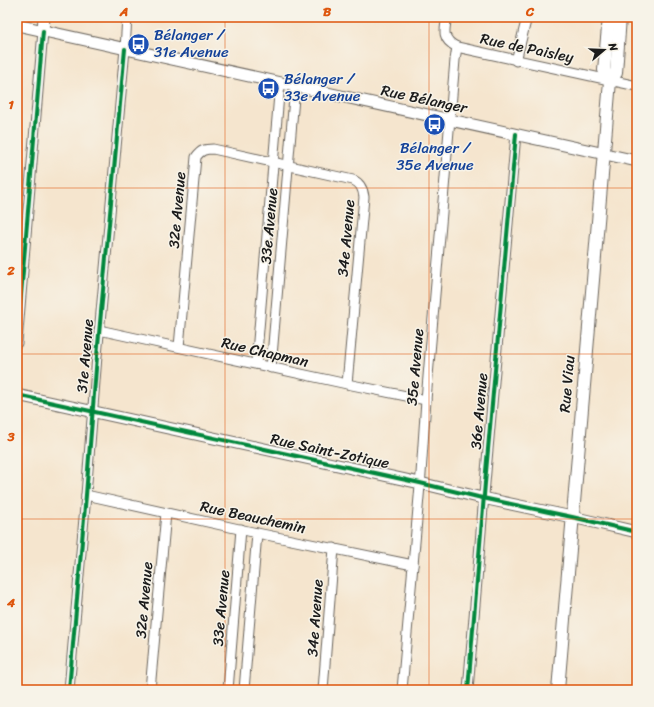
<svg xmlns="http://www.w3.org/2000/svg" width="654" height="707" viewBox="0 0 654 707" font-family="Sriracha,sans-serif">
<rect width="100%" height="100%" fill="#f7f3e8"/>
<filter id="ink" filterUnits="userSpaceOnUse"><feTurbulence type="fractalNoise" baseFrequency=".025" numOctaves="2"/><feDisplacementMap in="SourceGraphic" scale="8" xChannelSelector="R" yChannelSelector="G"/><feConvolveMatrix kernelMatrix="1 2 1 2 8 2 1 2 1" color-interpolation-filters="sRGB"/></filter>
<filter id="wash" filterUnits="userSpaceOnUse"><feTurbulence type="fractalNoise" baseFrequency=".012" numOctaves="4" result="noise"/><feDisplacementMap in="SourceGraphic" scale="16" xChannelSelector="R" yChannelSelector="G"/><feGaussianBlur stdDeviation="0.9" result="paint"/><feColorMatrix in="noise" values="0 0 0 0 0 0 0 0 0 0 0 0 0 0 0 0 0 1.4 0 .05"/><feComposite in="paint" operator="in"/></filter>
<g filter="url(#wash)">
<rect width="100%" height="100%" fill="#f5e5ce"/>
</g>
<g filter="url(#ink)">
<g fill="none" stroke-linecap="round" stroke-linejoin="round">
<defs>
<g id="minor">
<path d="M447 17C444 31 442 40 457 47L637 86"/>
<polyline points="516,61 527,17"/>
<polyline points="99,330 347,384 426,400"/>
<polyline points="17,343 43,31"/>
<path d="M179 347 196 157C201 150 205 149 213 149L353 180C360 183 363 188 364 197L347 384"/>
<polyline points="256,364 280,83"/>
<polyline points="271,368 295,86"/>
<polyline points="86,495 257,533 413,565"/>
<polyline points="69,690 86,495 97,356 125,49 127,17"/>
<polyline points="150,690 166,513"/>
<polyline points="228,690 241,529"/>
<polyline points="244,690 257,533"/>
<polyline points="323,690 334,548"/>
<polyline points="402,690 421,474 426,400 455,60 457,47"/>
<polyline points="468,690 485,483 516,134"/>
</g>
<g id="tertiary">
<polyline points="17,25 637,161"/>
<polyline points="43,31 44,17"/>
<polyline points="17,395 420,483 478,497 572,517 637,532"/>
</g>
<g id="secondary">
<polyline points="609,17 604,70 610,81"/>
<polyline points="610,81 616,73 620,17"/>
<polyline points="558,690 610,81"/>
</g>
</defs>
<!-- minor casing -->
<use href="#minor" stroke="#68625a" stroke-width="11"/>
<!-- tertiary casing -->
<use href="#tertiary" stroke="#68625a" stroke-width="13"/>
<!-- secondary casing -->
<use href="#secondary" stroke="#68625a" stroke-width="14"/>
<!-- minor -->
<use href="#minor" stroke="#fff" stroke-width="9"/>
<!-- tertiary -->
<use href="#tertiary" stroke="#fff" stroke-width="11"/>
<!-- secondary -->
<use href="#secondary" stroke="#fff" stroke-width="12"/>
<defs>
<g id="cycleway">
<polyline points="17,343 43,31"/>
<polyline points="17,395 420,483 478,497 572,517 637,532"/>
<polyline points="69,690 86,495 97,356 125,49"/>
<polyline points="468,690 485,483 516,134"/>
</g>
</defs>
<!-- cycleway casing -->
<use href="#cycleway" stroke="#f7f3e8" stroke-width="6"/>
<!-- cycleway -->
<use href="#cycleway" stroke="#00873e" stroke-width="4"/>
</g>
</g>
<!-- grid -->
<path fill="none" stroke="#de560d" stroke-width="1" stroke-opacity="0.55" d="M225 17V690M429 17V690M17 188H637M17 354H637M17 519H637"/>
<!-- icons -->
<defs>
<symbol id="bus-disc" viewBox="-11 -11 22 22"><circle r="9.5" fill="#1a4fb4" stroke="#f7f3e8"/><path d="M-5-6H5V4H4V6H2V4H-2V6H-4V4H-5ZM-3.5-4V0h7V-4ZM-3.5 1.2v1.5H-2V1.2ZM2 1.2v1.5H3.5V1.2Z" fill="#fff"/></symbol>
</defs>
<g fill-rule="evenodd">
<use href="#bus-disc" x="126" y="32" width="25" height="25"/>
<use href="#bus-disc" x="256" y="76" width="25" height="25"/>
<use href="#bus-disc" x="422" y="112" width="25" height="25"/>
</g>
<g text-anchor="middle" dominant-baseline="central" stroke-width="3" stroke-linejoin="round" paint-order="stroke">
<!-- transit labels -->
<g font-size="15" fill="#164399" stroke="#f7f3e8" text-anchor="start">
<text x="154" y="35">Bélanger /<tspan x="154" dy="17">31e Avenue</tspan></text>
<text x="284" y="79">Bélanger /<tspan x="284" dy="17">33e Avenue</tspan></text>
<text x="435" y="148" text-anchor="middle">Bélanger /<tspan x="435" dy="17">35e Avenue</tspan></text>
</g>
<!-- street labels -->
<g font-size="15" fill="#1c1c1c" stroke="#f7f3e8">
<text transform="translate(527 48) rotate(12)">Rue de Paisley</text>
<text transform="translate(424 99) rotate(12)">Rue Bélanger</text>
<text transform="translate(177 210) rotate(-85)">32e Avenue</text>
<text transform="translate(269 226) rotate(-85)">33e Avenue</text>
<text transform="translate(346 238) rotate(-85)">34e Avenue</text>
<text transform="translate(265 352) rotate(13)">Rue Chapman</text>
<text transform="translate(85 356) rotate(-85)">31e Avenue</text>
<text transform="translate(415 367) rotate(-85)">35e Avenue</text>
<text transform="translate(567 384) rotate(-85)">Rue Viau</text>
<text transform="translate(479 411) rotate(-85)">36e Avenue</text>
<text transform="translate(330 451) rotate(12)">Rue Saint-Zotique</text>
<text transform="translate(253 517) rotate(12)">Rue Beauchemin</text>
<text transform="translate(144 600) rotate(-85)">32e Avenue</text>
<text transform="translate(221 608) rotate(-85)">33e Avenue</text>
<text transform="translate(315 618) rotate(-86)">34e Avenue</text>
</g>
</g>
<!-- margin -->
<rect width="654" height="707" fill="none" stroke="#f7f3e8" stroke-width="44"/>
<!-- north arrow -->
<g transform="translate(604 50) rotate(71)" stroke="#f7f3e8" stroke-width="3" paint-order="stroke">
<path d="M0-3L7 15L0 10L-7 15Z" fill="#1c1c1c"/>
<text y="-6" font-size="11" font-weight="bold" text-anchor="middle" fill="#1c1c1c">N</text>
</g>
<rect x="22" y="22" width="610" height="663" fill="none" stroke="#de560d" stroke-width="1.5"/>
<g font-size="13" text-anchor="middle" font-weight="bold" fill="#de560d">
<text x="124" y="16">A</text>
<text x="327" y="16">B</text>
<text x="530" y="16">C</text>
<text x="11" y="109">1</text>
<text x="11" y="275">2</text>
<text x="11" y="441">3</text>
<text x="11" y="607">4</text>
</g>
</svg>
